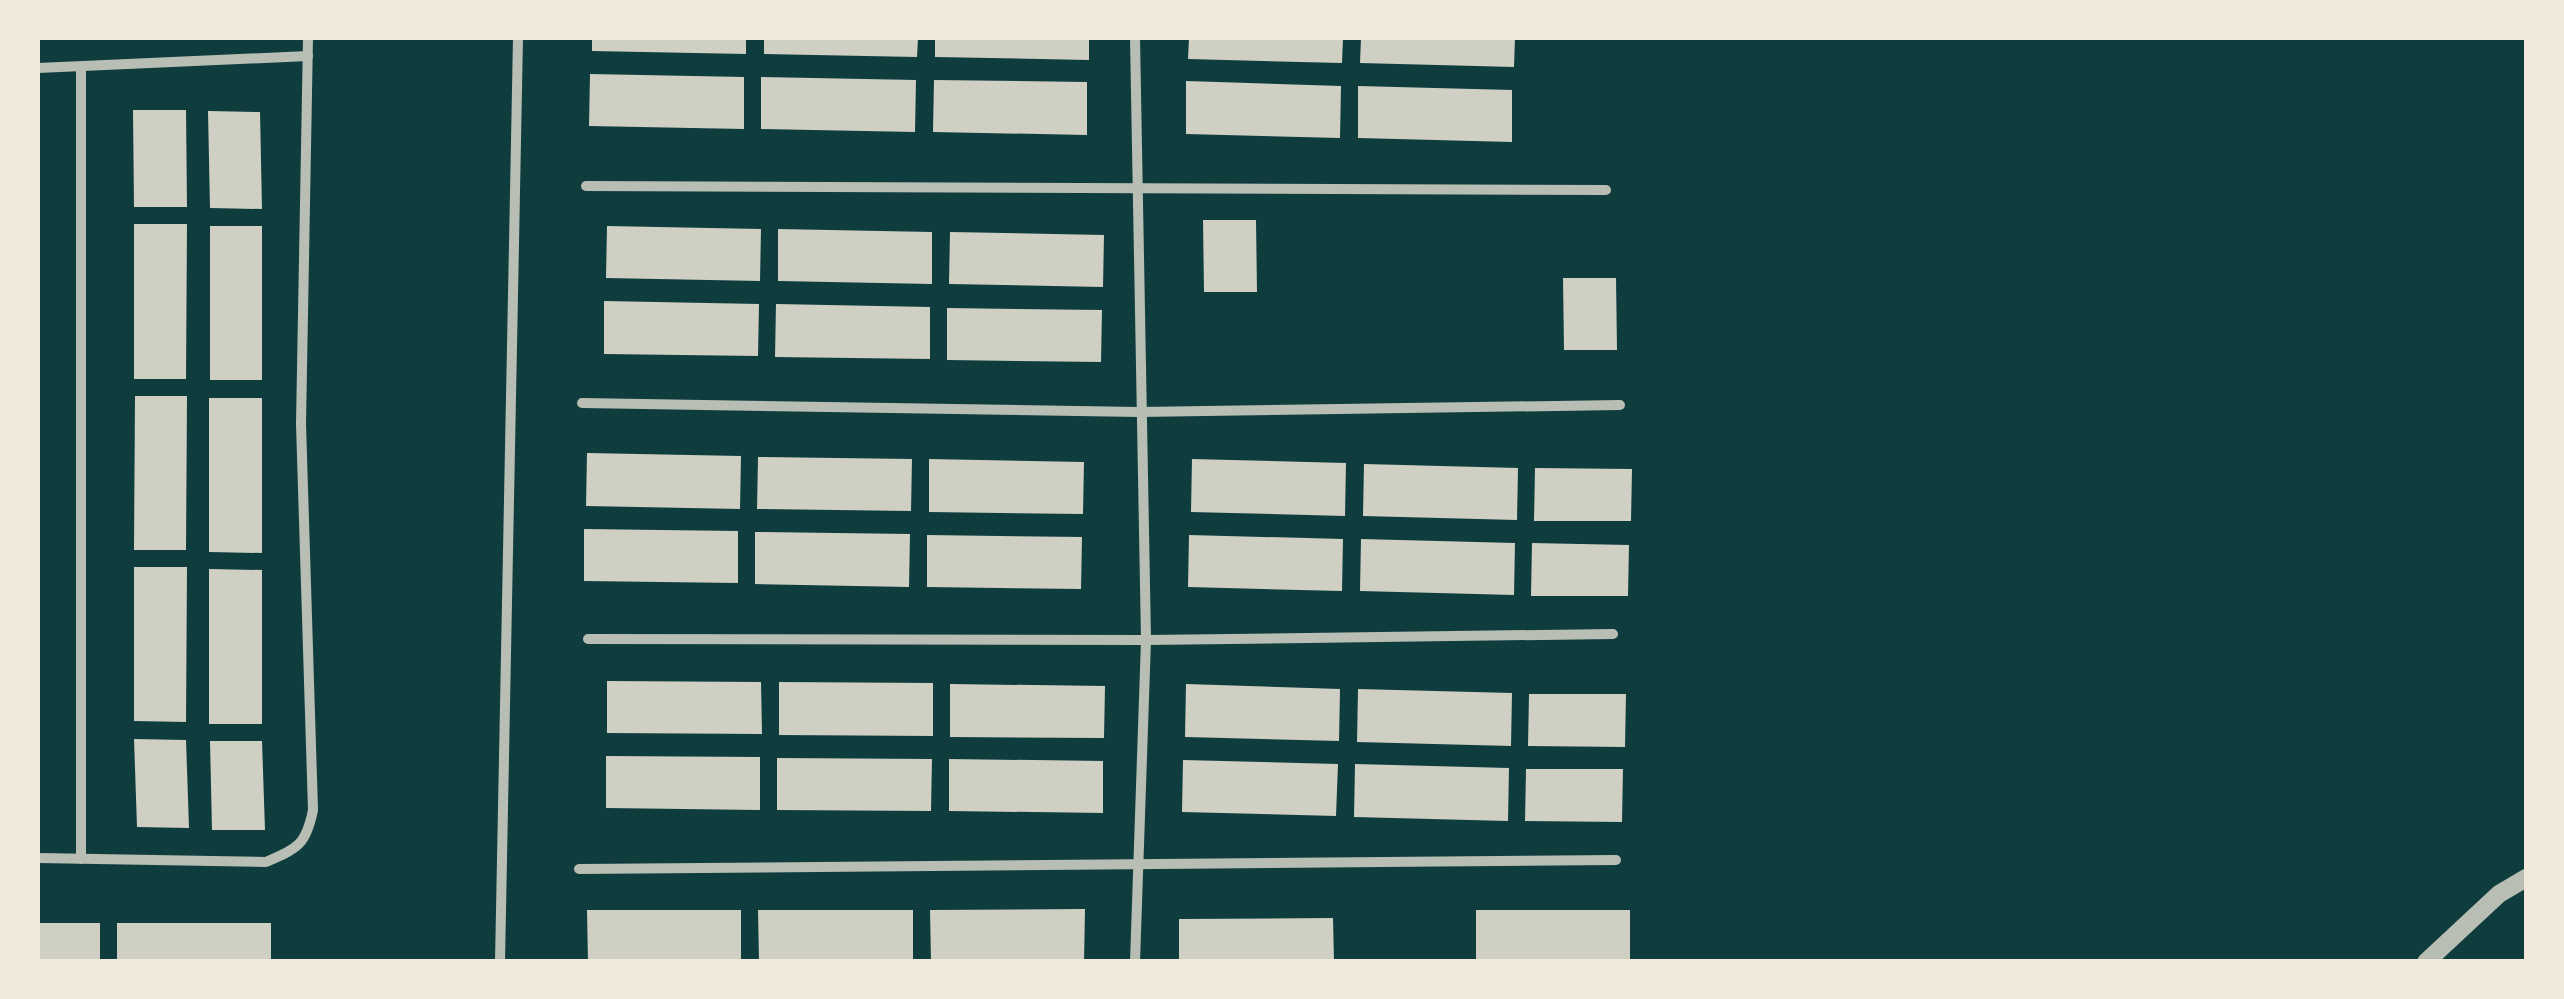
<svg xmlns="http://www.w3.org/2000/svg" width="2564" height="999" viewBox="0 0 2564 999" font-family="Lato,sans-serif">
<rect width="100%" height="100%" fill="#0f3d3e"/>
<!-- building -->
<g fill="#cfcfc3">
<polygon points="592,38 746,38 746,54 592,51"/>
<polygon points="764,38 918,38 917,57 764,54"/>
<polygon points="935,38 1089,38 1089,60 935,57"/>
<polygon points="1189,38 1343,38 1342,63 1188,59"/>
<polygon points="1361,38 1515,38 1514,67 1360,63"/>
<polygon points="590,74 744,77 744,129 589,126"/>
<polygon points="761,77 916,80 915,132 761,129"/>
<polygon points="934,80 1087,82 1087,135 933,132"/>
<polygon points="1186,81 1341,86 1340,138 1186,134"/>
<polygon points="1358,86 1512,90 1512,142 1358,138"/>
<polygon points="133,110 186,110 187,207 134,207"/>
<polygon points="208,111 260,112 262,209 210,208"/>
<polygon points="1203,220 1256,220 1257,292 1204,292"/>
<polygon points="134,224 187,224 186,379 134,379"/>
<rect x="210" y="226" width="52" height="154"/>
<polygon points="607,226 761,229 760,281 606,278"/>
<polygon points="778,229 932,232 932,284 778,281"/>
<polygon points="950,232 1104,235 1103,287 949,284"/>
<polygon points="1563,278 1616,278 1617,350 1564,350"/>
<polygon points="604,301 759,304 758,356 604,354"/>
<polygon points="776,304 930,307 930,359 775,357"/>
<polygon points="947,308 1102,310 1101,362 947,360"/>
<polygon points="135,396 187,396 186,550 134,550"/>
<polygon points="209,398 262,398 262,553 209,552"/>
<polygon points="587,453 741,456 740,509 586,506"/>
<polygon points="758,457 912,459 911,511 757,509"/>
<polygon points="929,459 1084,462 1083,514 929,512"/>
<polygon points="1192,459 1346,463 1345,516 1191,512"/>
<polygon points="1364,464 1518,468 1517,520 1363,516"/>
<polygon points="1535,468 1632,469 1631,521 1534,521"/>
<polygon points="584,529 738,531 738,583 584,581"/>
<polygon points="755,532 910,534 909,587 755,584"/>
<polygon points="927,535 1082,537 1081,589 927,587"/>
<polygon points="1189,535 1343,539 1342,591 1188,587"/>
<polygon points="1361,539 1515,543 1514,595 1360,591"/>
<polygon points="1532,543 1629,545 1628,596 1531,596"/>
<polygon points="134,567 187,567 186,722 134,721"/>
<polygon points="209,569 262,570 262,724 209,724"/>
<polygon points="607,681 761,682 762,734 607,733"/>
<polygon points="779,682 933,683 933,736 779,735"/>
<polygon points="950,684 1105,686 1104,738 950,737"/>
<polygon points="1186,684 1340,689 1339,741 1185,737"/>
<polygon points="1358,689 1512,693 1511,746 1357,742"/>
<polygon points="1529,694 1626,694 1625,747 1528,746"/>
<polygon points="134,739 186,740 189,828 137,827"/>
<polygon points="210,741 262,741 265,830 212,830"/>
<polygon points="606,756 760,757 760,810 606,808"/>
<polygon points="777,758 932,759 931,811 777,810"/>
<polygon points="949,759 1103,761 1103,813 949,811"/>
<polygon points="1183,760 1338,764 1336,816 1182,812"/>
<polygon points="1355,764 1509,768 1508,821 1354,817"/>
<polygon points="1526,769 1623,769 1622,822 1525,821"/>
<polygon points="1085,909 1084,962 931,962 930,910"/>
<polygon points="587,910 741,910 741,962 588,962"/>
<polygon points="758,910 913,910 913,962 759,962"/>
<rect x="1476" y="910" width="154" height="52"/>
<polygon points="1333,918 1334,962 1179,962 1179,919"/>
<rect x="38" y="923" width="62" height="39"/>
<rect x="117" y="923" width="154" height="39"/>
</g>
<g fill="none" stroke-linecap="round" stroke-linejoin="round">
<!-- minor -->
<g stroke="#b8beb3" stroke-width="10">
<polyline points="38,68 308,56"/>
<polyline points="586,186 1606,190"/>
<polyline points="582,403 1139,412 1620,405"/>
<polyline points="588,639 1146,640 1613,634"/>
<path d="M38 858 266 862C298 848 306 845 313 810L301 424 308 38"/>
<polyline points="81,859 81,67"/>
<polyline points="579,869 1616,860"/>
<polyline points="500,962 518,38"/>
<polyline points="1135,962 1146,640 1135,38"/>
</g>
<!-- tertiary -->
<polyline stroke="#b8beb3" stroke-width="18" points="2426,962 2499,894 2526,878"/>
</g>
<!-- border -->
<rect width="2564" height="999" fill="none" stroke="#f1e9da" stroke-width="80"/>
</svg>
